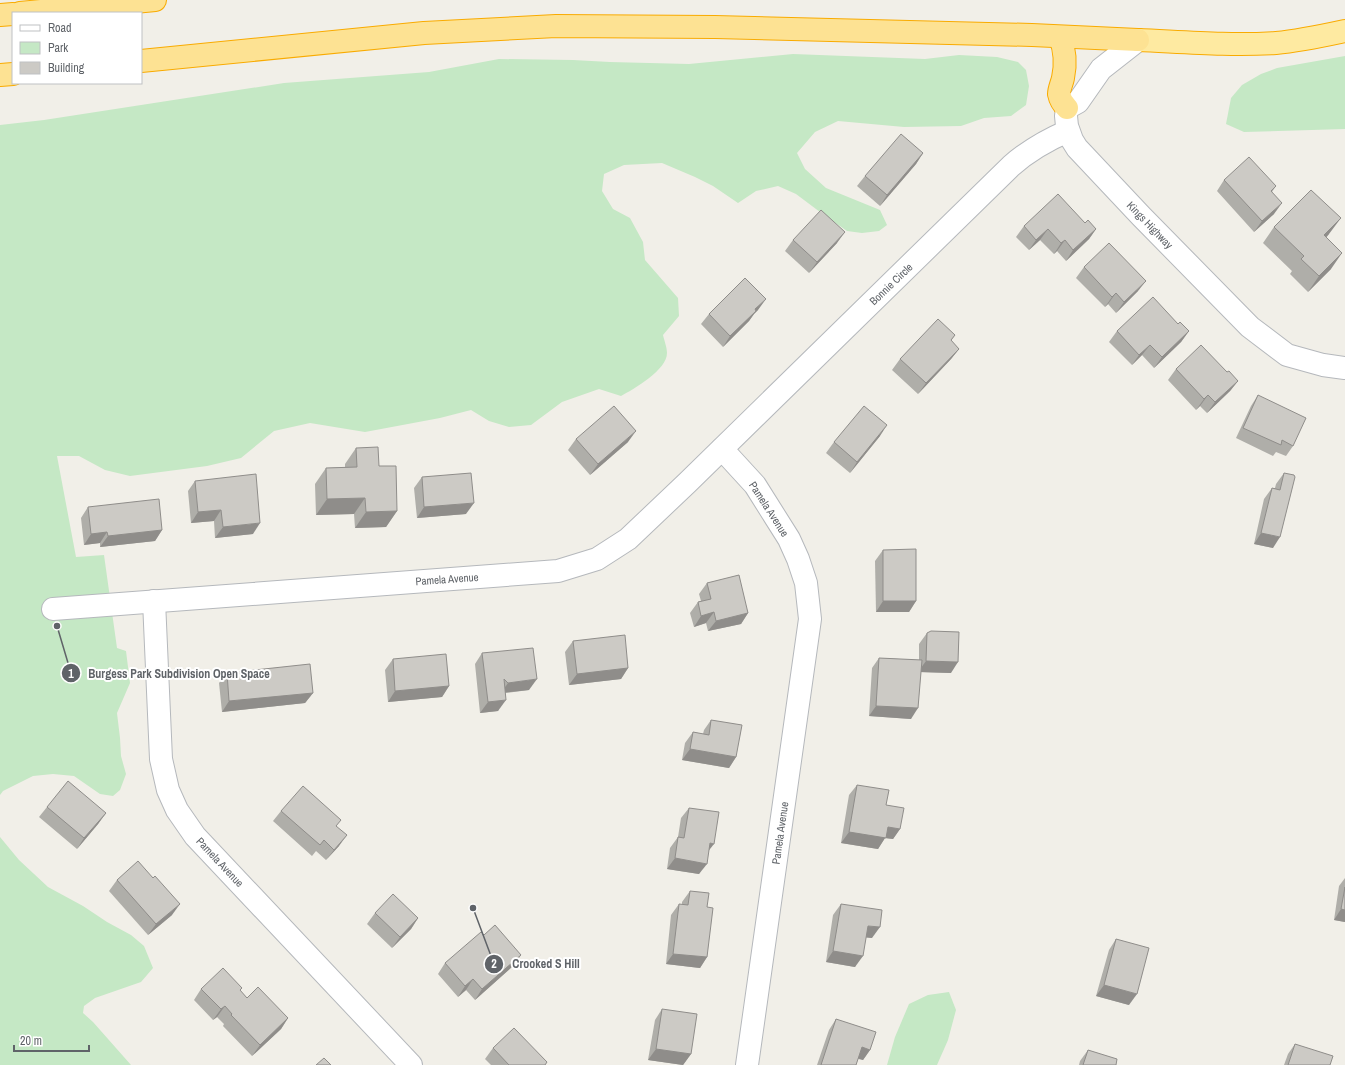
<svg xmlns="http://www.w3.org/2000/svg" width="1345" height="1065" viewBox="0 0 1345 1065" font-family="'Archivo Narrow',sans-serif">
<rect width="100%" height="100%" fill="#f1efe8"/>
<!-- green -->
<g fill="#c5e8c5">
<path d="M793 54 925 59 959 55 997 57 1018 62 1026 70 1029 86 1026 105 1011 116 984 118 961 126 904 127 838 121 815 132 797 153 805 169 826 188 880 210 887 225 879 231 862 233 847 231 824 215 796 194 778 186 756 191 738 203 713 186 695 177 662 163 624 165 604 174 602 191 613 209 630 218 643 242 645 260 678 298 679 316 663 335C664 340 667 347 667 353 667 370 634 389 621 396L599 389 562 402 531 425 509 427 489 421 471 410 440 418 365 432 310 423 274 431 241 458 207 466 130 476 105 470 79 456H57L76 557 104 555 117 648 126 651 130 683 117 713 120 738 121 756 126 774 120 790 113 796 100 794 74 776 53 774 33 776 3 791 0 795V125L44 120 284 83 429 72 499 59 573 60 610 62 689 64Z"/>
<polygon points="1345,56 1345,129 1244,132 1226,124 1231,98 1242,85 1261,74 1277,68"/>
<polygon points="0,837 19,860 48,887 83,906 107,922 131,935 144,946 153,968 141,982 95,998 84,1006 83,1013 93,1022 131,1065 0,1065"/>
<polygon points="949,992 956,1010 948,1040 937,1065 887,1065 895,1037 909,1004 928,995"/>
</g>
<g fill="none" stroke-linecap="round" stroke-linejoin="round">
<defs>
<g id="minor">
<polyline points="1138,40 1101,69 1078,102 1067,108 1066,116 1067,126 1072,140 1077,148 1141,216 1250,327 1287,355 1323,365 1345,368"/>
<polyline points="722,449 755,485 789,539 798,559 806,583 810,619 747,1065"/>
<polyline points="154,601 161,759 168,790 177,810 195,836 411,1065"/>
<path d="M53 609 558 571 597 559 628 539 687 483 1011 166C1028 151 1047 140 1068 131"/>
</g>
<path id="trunk" d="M1138 40C1184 42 1230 46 1276 43 1299 41 1322 36 1345 31"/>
<g id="motorway">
<polyline points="20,13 155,0"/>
<polyline points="0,15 13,14"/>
<path d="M1060 37C1065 50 1066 64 1063 78 1062 83 1059 89 1059 94 1060 99 1063 104 1067 108"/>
<polyline points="141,61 424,33 556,26 715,27 1032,35 1138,40"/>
<polyline points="0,75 13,74"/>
</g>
</defs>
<!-- minor casing -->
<use href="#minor" stroke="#b5b8bc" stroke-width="24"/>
<!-- trunk casing -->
<use href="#trunk" stroke="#f9ab00" stroke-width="24"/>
<!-- motorway casing -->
<use href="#motorway" stroke="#f9ab00" stroke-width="24"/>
<!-- minor -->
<use href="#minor" stroke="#fff" stroke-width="22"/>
<!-- trunk -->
<use href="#trunk" stroke="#feeaa1" stroke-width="22"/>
<!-- motorway -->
<use href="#motorway" stroke="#fde293" stroke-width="22"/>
</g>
<!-- wall -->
<g fill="#afaea9">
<polygon points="923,153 916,164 880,206 857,186 865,176"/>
<polygon points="1224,180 1276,186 1272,192 1274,214 1254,232 1217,191"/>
<polygon points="1085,223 1096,229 1089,239 1066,261 1057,251 1054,254 1040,240 1029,250 1016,237 1024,226"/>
<polygon points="1274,227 1329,234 1326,238 1331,269 1308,292 1290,274 1292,271 1263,243"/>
<polygon points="793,240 837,243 809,273 785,251"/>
<polygon points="1084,267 1138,291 1116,313 1108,304 1105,307 1076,278"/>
<polygon points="758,310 754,314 749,321 723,347 701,324 709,314"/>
<polygon points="1117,331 1189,331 1181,342 1154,368 1142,355 1132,365 1109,342"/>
<polygon points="955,335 951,341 959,349 951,359 918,394 892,370 900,359"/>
<polygon points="1176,369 1227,372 1238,381 1230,391 1207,413 1200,406 1196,410 1168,380"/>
<polygon points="1258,395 1293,446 1286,456 1276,452 1273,456 1236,438 1251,406"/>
<polygon points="880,436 850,473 826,453 834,442"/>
<polygon points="576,439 628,442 590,475 568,450"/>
<polygon points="356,448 379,466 397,511 386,527 355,528 354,514 316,515 315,484 326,468 345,467 345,464"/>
<polygon points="1284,473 1273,548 1254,544 1264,499 1272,488 1275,488 1276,484"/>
<polygon points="422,477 466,514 417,518 414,488"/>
<polygon points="195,481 253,534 215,538 214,521 191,523 188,491"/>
<polygon points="88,507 162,530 155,541 100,547 100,543 84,545 81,518"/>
<polygon points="883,550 916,601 909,612 876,612 875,561"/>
<polygon points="707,583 748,613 741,624 708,631 706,623 694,627 690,613 698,602 701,601 699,594"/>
<polygon points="927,633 951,673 921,672 911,719 869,716 872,668 879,658 919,660 919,644"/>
<polygon points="573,641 628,668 621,679 569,685 565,652"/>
<polygon points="482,653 529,690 505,693 498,711 480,713 475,664"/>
<polygon points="393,659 449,686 442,697 388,702 385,670"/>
<polygon points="227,673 313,693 305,703 222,712 219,683"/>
<polygon points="711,720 736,757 729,768 682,760 685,743 693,732 703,734 704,730"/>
<polygon points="857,785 886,805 900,829 893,839 885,838 878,849 841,843 849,795"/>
<polygon points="47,807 106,813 98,824 77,849 39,817"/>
<polygon points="689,808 709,850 699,874 667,869 670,848 678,837 681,818"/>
<polygon points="281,811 337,826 339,846 326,860 316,851 312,856 273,821"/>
<polygon points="1345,878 1345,922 1334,920 1339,886"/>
<polygon points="117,880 172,915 148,935 109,891"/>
<polygon points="690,891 707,907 707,957 700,968 666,964 671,915 679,904 682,905 682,902"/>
<polygon points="841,904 872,938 866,937 855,967 826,962 833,915"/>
<polygon points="375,913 418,918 411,929 392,948 367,924"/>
<polygon points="484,935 521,955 513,966 475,1000 466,990 458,997 438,974 445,963"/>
<polygon points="1116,939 1129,1005 1096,996 1109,950"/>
<polygon points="201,989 240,991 247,998 288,1018 281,1029 252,1056 223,1026 224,1024 217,1017 213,1020 194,1000"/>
<polygon points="662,1009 691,1054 683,1065 648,1060 655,1020"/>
<polygon points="836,1019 870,1050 863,1060 858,1059 856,1065 817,1065 829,1030"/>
<polygon points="1295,1044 1330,1065 1284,1065 1288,1054"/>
<polygon points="493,1048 547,1062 545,1065 491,1065 485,1059"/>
<polygon points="1088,1050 1116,1065 1079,1065 1080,1061"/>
</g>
<!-- shaded-wall -->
<g fill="#8f8d8a">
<polygon points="923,153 916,164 880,206 887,195"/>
<polygon points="1282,203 1274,214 1254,232 1262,221"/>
<polygon points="1341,218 1329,234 1313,251 1324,235"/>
<polygon points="1048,229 1040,240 1029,250 1036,240"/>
<polygon points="1096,229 1089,239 1066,261 1073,250"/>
<polygon points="845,232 837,243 809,273 817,262"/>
<polygon points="1065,240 1057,251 1054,254 1061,243"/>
<polygon points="1342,253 1331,269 1308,292 1319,276"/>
<polygon points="1146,281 1138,291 1116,313 1124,302"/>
<polygon points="1116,293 1108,304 1105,307 1112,297"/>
<polygon points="766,299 758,310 754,314 749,321 723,347 730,336 755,309"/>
<polygon points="1189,331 1181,342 1154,368 1162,357"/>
<polygon points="1150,345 1142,355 1132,365 1139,355"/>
<polygon points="959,349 951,359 918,394 926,383"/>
<polygon points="1238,381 1230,391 1207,413 1215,402"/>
<polygon points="1208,395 1200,406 1196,410 1204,399"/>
<polygon points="887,425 880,436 850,473 857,462"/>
<polygon points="636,431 628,442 590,475 598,464"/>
<polygon points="365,498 354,514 316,515 327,499"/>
<polygon points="474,503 466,514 417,518 424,507"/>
<polygon points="221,510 214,521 191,523 198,512"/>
<polygon points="397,511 386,527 355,528 366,512"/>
<polygon points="260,523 253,534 215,538 223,527"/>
<polygon points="162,530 155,541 100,547 108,536"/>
<polygon points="107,532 100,543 84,545 91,534"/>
<polygon points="1261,533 1280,537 1273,548 1254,544"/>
<polygon points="883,601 916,601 909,612 876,612"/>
<polygon points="714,612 706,623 694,627 701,616"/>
<polygon points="748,613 741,624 708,631 716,621"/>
<polygon points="926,661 958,662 951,673 918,672"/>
<polygon points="628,668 621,679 569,685 577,674"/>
<polygon points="537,679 529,690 501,693 508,683"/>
<polygon points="449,686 442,697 388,702 395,691"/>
<polygon points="313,693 305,703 222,712 229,701"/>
<polygon points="506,700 498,711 480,713 488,702"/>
<polygon points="876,706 918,708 911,719 869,716"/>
<polygon points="690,749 736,757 729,768 682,760"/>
<polygon points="106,813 98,824 77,849 84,838"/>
<polygon points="888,827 900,829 893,839 885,838 878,849 841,843 849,832"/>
<polygon points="347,835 339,846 326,860 334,850"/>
<polygon points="710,843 714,844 706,854"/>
<polygon points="675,858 707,864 699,874 667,869"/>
<polygon points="180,904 172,915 148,935 156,924"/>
<polygon points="1341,909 1345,910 1345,922 1334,920"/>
<polygon points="418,918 411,929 392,948 400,937"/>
<polygon points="868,926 880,927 872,938 860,937"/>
<polygon points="833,951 863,956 855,967 826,962"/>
<polygon points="673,954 707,957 700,968 666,964"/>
<polygon points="521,955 513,966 475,1000 482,989"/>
<polygon points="473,979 466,990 458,997 465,986"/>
<polygon points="1104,985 1137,994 1129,1005 1096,996"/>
<polygon points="225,1006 217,1017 213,1020 221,1009"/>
<polygon points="288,1018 281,1029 252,1056 260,1045"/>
<polygon points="862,1047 870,1050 863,1060 854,1057"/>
<polygon points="656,1049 691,1054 683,1065 648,1060"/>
</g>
<!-- building -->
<g fill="#cccac5" stroke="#8f8d8a">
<polygon points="901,134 923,153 887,195 865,176"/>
<polygon points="1249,157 1276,186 1271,191 1282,203 1262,221 1224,180"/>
<polygon points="1311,190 1341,218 1324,235 1342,253 1319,276 1301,259 1304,256 1274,227"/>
<polygon points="1058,194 1085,223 1088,220 1096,229 1073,250 1065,240 1061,243 1048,229 1036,240 1024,226"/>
<polygon points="821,210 845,232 817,262 793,240"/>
<polygon points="1109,243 1146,281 1124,302 1116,293 1112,297 1084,267"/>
<polygon points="745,278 766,299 755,309 756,311 730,336 709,314"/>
<polygon points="1153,297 1178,324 1180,322 1189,331 1162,357 1150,345 1139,355 1117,331"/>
<polygon points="938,319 955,335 951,340 959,349 926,383 900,359"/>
<polygon points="1201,345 1227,372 1229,371 1238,381 1215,402 1208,395 1204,399 1176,369"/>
<polygon points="1258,395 1306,418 1293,446 1282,440 1281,445 1243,428"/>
<polygon points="614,406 636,431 598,464 576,439"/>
<polygon points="864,406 887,425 857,462 834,442"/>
<polygon points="378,447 379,466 396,466 397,511 366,512 365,498 327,499 326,468 357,467 356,448"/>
<polygon points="471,473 474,503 424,507 422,477"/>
<polygon points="1284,473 1294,475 1295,477 1280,537 1261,533 1272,488 1280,490"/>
<polygon points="256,474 260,523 223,527 221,510 198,512 195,481"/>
<polygon points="159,499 162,530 108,536 107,532 91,534 88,507"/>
<polygon points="916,549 916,601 883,601 883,550"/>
<polygon points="739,575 748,613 716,621 714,612 701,616 698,602 711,599 707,583"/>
<polygon points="931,631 959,632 958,662 926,661 927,633"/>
<polygon points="625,635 628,668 577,674 573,641"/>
<polygon points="533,648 537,679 508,683 504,679 506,700 488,702 482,653"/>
<polygon points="446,654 449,686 395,691 393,659"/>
<polygon points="879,658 922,660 918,708 876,706"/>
<polygon points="310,664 313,693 229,701 227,673"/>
<polygon points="711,720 742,725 736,757 690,749 693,732 709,735"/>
<polygon points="68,781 106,813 84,838 47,807"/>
<polygon points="857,785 889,790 886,805 904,808 900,829 888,827 886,838 849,832"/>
<polygon points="303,786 341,820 336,826 347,835 334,850 324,840 320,845 281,811"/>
<polygon points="689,808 719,812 714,844 710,843 707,864 675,858 678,837 684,838"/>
<polygon points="138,861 153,878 155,876 180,904 156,924 117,880"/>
<polygon points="1345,887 1345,910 1341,909"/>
<polygon points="690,891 709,893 707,907 713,908 707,957 673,954 679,904 688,905"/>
<polygon points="393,894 418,918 400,937 375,913"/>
<polygon points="841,904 882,910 880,927 868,926 863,956 833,951"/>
<polygon points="495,925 521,955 482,989 473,979 465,986 445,963 481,932 484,935"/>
<polygon points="1116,939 1149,948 1137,994 1104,985"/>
<polygon points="223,968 242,988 240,990 247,998 258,987 288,1018 260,1045 231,1015 232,1014 225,1006 221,1009 201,989"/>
<polygon points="662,1009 697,1014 691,1054 656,1049"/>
<polygon points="836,1019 876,1032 870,1050 862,1047 856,1065 821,1065"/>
<polygon points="514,1028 547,1062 545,1065 509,1065 493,1048"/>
<polygon points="1295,1044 1333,1056 1330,1065 1288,1065"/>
<polygon points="1088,1050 1117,1059 1116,1065 1083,1065"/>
<polygon points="324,1058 331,1065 316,1065"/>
</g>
<g text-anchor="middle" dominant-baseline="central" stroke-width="4" stroke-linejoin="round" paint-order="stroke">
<!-- street labels -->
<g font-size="11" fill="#5f6368" stroke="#fff">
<text transform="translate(1150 225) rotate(46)">Kings Highway</text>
<text transform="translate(891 284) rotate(-44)">Bonnie Circle</text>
<text transform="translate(769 509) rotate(57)">Pamela Avenue</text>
<text transform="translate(447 579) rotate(-4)">Pamela Avenue</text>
<text transform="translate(780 833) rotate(-82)">Pamela Avenue</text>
<text transform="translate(220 862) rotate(47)">Pamela Avenue</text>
</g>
</g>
<!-- callouts -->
<path fill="none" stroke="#5f6368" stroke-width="1.5" d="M57 626L71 673M473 908L494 964"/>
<g fill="#5f6368" stroke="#fff" stroke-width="1.5">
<circle cx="57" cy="626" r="4"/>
<circle cx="473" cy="908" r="4"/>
<circle cx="71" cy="673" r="10"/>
<circle cx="494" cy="964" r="10"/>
</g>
<g font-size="12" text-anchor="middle" font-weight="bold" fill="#fff">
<text x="71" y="678">1</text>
<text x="494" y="968">2</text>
</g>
<g font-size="12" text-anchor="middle" font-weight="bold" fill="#5f6368" stroke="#fff" stroke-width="4" stroke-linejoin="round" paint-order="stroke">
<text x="179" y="678">Burgess Park Subdivision Open Space</text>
<text x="546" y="968">Crooked S Hill</text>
</g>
<!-- legend -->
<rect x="12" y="12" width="130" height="72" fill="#ffffff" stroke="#bfc1c3"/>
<rect x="20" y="25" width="20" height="6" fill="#ffffff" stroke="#bfc1c3"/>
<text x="48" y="32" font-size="12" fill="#5f6368">Road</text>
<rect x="20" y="42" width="20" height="12" fill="#c5e8c5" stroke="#bfc1c3"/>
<text x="48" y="52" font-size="12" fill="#5f6368">Park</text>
<rect x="20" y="62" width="20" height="12" fill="#cccac5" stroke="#bfc1c3"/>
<text x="48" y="72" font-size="12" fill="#5f6368">Building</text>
<!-- scale -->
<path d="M14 1045v6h75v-6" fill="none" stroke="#5f6368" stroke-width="2"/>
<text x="20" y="1045" font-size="12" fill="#5f6368" stroke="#ffffff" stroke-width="3" paint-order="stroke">20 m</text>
</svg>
